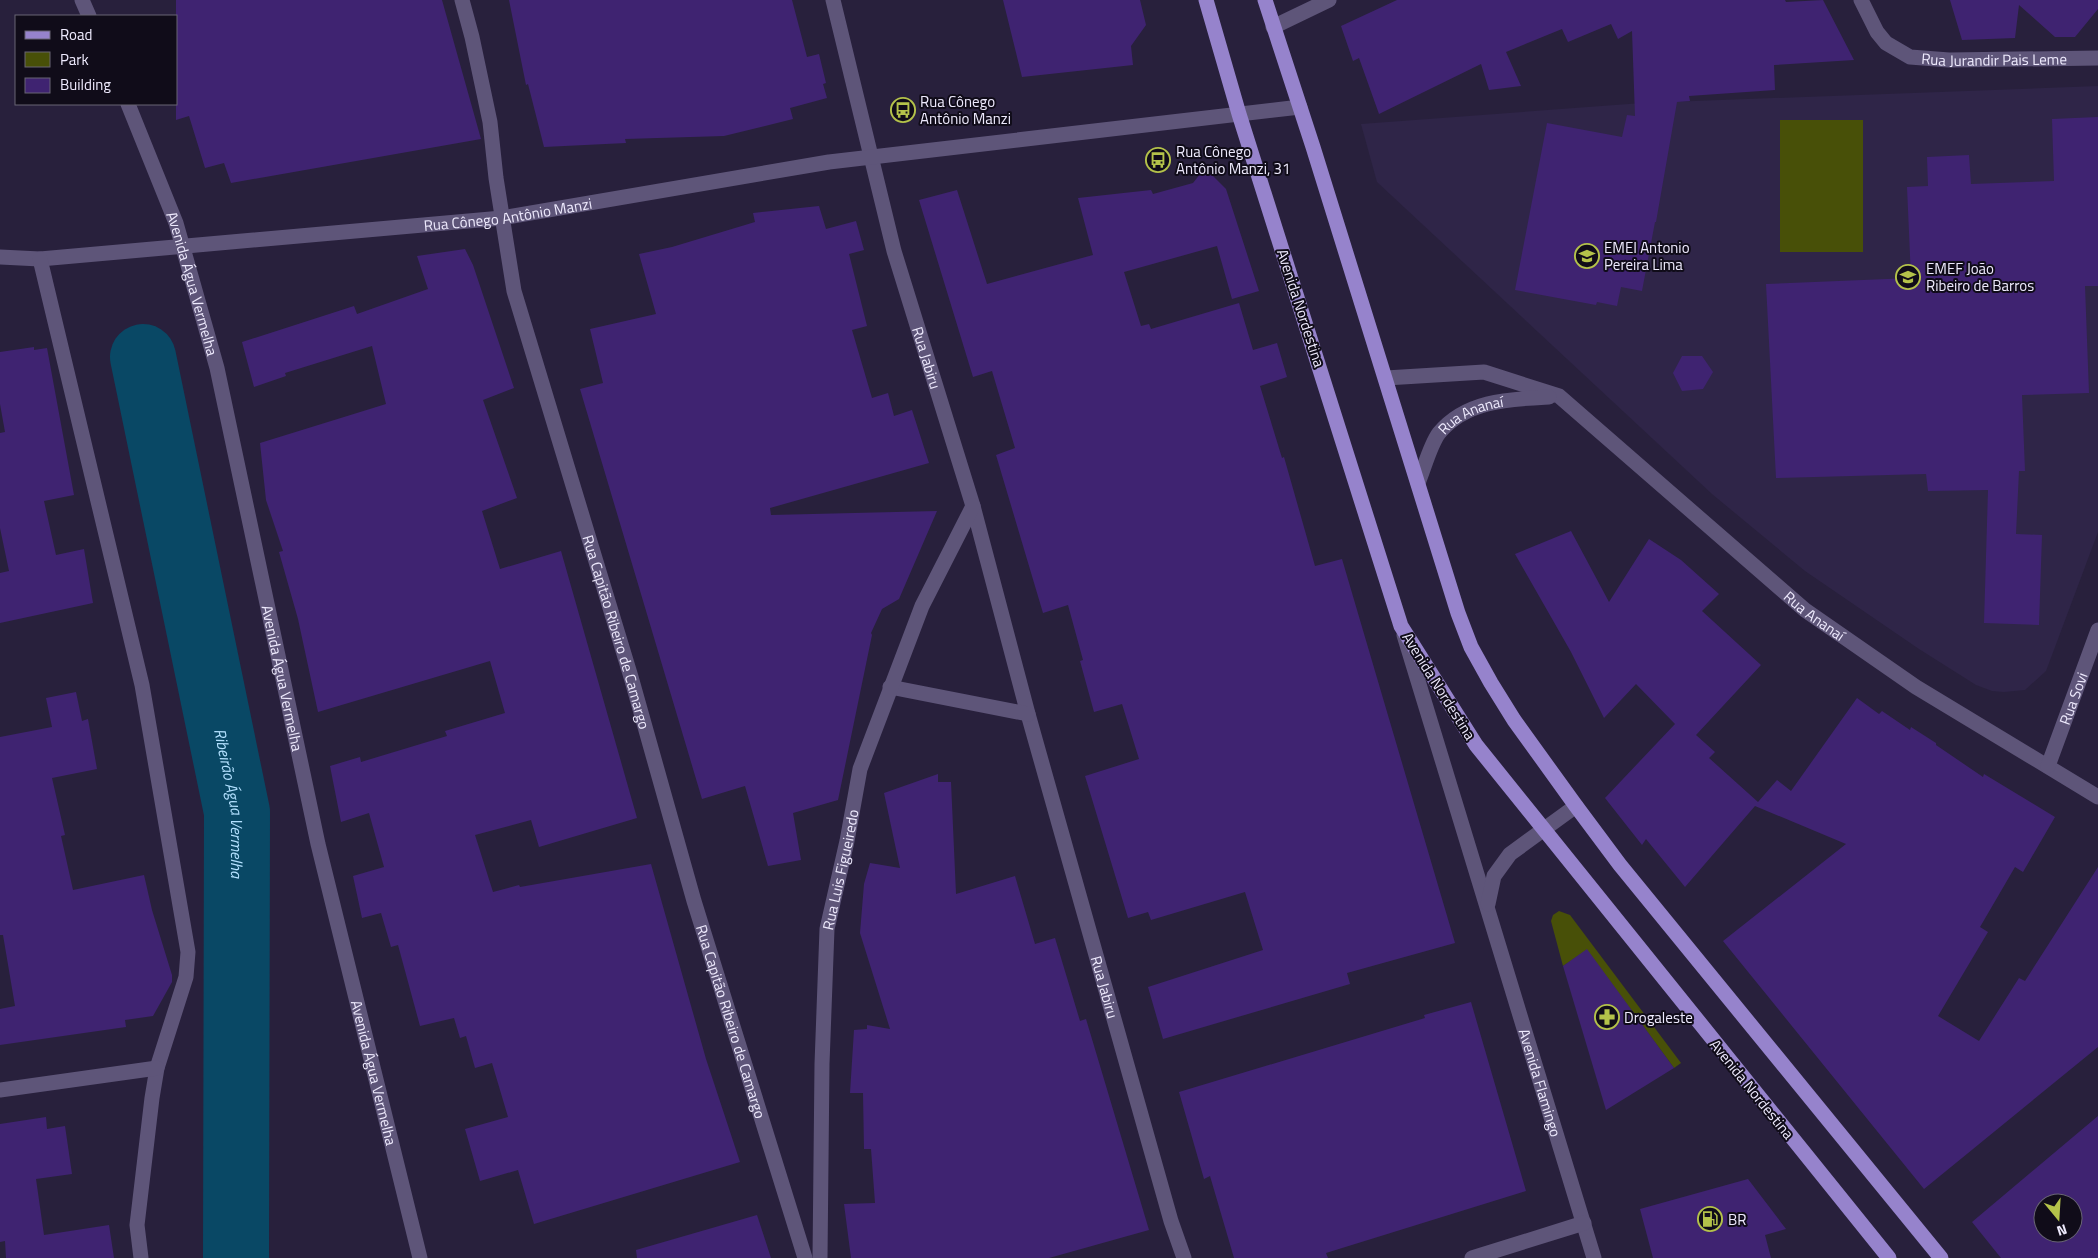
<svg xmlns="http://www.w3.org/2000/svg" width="2098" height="1258" viewBox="0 0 2098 1258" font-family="'Titillium Web',sans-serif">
<rect width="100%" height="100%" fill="#28203c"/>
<!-- built -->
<polygon fill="#2f2548" points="2098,86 2098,532 2046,671 2025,690 2004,692 1992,691 1976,685 1919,649 1805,571 1712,494 1377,182 1361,124 1642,103"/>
<!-- green -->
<g fill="#485008">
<rect x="1780" y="120" width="83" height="132"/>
<polygon points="1559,911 1570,915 1681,1063 1674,1068 1587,950 1563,966 1551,921 1553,915"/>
</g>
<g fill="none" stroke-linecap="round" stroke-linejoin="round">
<!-- river -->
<path stroke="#094865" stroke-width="66" id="s1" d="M143 357 237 812 236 1258"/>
</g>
<!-- building -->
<g fill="#3f2371" fill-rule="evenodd">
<polygon points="176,0 442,0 481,139 231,183 224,163 205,168 189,116 176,120"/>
<polygon points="509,0 792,0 807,57 819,54 826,83 823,84 827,98 790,108 793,119 724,136 625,139 626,143 544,147 528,84 526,85"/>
<polygon points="1003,0 1140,0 1146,25 1131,46 1133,65 1022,77"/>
<polygon points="1397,0 1785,0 1786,2 1823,0 1854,60 1774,65 1775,90 1689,96 1690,101 1677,102 1656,222 1655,222 1642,291 1621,287 1617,306 1597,302 1596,305 1515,290 1547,123 1622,137 1627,115 1635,116 1632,31 1618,39 1611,24 1568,42 1562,29 1506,52 1521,86 1489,90 1481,64 1379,114 1359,58 1353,61 1341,26"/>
<polygon points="1950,0 2098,0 2098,9 2075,37 2055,37 2019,5 2015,38 1962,40"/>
<polygon points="2098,117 2098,286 2085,286 2089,393 2022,395 2025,471 2019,471 2016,534 2042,535 2039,625 1984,623 1988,490 1928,491 1926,474 1776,478 1766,284 1911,278 1907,187 1928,186 1927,157 1969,155 1971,184 2054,181 2052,119"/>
<polygon points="1205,168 1226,189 1259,291 1232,299 1217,246 1124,272 1141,326 1149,324 1151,329 1239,303 1253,350 1277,343 1287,377 1260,386 1282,458 1284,457 1315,566 1342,559 1455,943 1347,973 1350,984 1163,1039 1148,987 1263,950 1245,892 1151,920 1148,912 1128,918 1085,776 1139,759 1122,704 1094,712 1080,661 1083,660 1068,605 1043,613 996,455 1015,448 992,371 973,377 919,200 957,190 987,284 1093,255 1078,198 1151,190 1153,194 1193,183"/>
<polygon points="819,206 826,229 856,221 864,250 849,254 867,326 852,330 872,398 888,393 894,416 912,410 929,463 770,508 771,515 937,511 899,599 882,609 871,633 872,635 838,800 793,813 801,860 768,866 745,786 702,799 580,389 603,383 590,329 656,314 639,254 672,247 755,222 753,213"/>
<polygon points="465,249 473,265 514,388 483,400 517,498 482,511 500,569 561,551 637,818 539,847 531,820 475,835 493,892 519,885 520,887 651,864 706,1059 740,1162 534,1224 518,1170 480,1181 465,1129 508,1117 492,1063 475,1068 466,1036 460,1038 454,1018 420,1026 398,945 391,947 381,913 362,918 353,876 384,867 369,813 341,822 330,766 360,757 361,762 447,736 445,731 505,713 490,661 318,712 298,619 279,552 283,551 266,500 260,443 386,404 372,346 285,373 286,376 254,387 242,342 354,306 357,314 428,289 417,256"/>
<polygon points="34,347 34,350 47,348 74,495 44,501 56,555 84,549 93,603 0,623 0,573 9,571 0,528 0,433 5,432 0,404 0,352"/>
<polygon points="1682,356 1702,356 1713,372 1703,389 1682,391 1673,373"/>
<polygon points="1571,531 1609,602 1649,539 1681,560 1719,594 1702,611 1761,665 1696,735 1715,752 1709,758 1758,802 1777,780 1791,791 1857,698 1879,714 1882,711 1910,730 1911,727 1936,743 1936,745 1983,777 1984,774 2055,817 2023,872 2015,867 1980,927 1988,932 1938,1016 1979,1041 2019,978 2025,981 2098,867 2098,1047 1924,1189 1723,941 1846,844 1755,806 1685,887 1646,839 1642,845 1605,798 1675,724 1636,684 1604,718 1571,652 1515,554"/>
<polygon points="76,692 82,721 88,719 97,769 52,778 65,835 61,836 73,890 144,875 152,910 172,975 172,982 153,1016 125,1020 126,1027 0,1045 0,1009 15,1006 3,935 0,935 0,737 52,727 46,698"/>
<polygon points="938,774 938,782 951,782 956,894 1015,876 1035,944 1055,938 1080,1021 1086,1019 1149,1230 1049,1258 851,1258 844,1204 875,1203 871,1149 864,1149 863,1093 850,1093 854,1030 867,1029 867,1025 890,1029 860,933 864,884 870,863 900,868 884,793"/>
<polygon points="1587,949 1674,1068 1606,1110 1563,966"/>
<polygon points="1471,1002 1526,1191 1326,1253 1328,1258 1234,1258 1210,1176 1204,1179 1179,1092 1425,1018 1424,1015"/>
<path d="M2098 1116V1258H2001L1972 1222ZM2043 1203H2073V1233H2043Z"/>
<polygon points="46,1117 47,1129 65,1126 72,1174 36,1179 44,1235 109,1225 114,1258 6,1258 5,1241 0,1242 0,1124"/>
<polygon points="1748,1179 1786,1229 1765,1235 1771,1258 1653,1258 1640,1209"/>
<polygon points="757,1215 771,1258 637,1258 636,1250"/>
</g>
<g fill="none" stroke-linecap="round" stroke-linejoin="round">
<!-- minor -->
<g stroke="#5e5579" stroke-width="15">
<polyline points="82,0 89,16"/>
<path id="s2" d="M462 0 472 37 490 122 496 178 514 291 631 677 694 901 805 1258"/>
<path id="s3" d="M833 0 894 251 973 506 1028 714 1171 1221 1184 1258"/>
<path id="s4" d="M1861 0 1877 32 1886 43 1910 57 1949 60 2098 58"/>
<polyline points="1273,27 1329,0"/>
<path id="s5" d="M128 104 176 223 217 368 318 844 420 1258"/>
<path id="s6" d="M0 257 40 259 502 218 829 162 1300 107"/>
<polyline points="40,259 142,685 188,952 186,977 157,1068 152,1098 137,1225 141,1258"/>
<path id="s7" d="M1386 378 1484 372 1559 396 1805 610 1916 687 2098 797"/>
<path id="s8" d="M1418 483C1424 469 1430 445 1439 433 1466 400 1510 399 1549 397"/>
<path id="s9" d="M1404 635 1594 1258"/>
<polyline points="890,687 1028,714"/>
<path id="s10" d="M2048 766 2098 630"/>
<polyline points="1488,904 1494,876 1510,854 1576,806"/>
<polyline points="0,1090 157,1068"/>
<path id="s11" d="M820 1258 822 1064 827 929 847 841 860 769 922 606 973 506"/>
<polyline points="1472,1258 1584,1223"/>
</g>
<!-- major -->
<g stroke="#9683cc" stroke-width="15">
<polyline points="1206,0 1239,114 1401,626 1476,745 1889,1258"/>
<polyline points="1265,0 1313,147 1458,613 1471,647 1491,683 1514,720 1576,806 1620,865 1941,1258"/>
</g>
</g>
<!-- icons -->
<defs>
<symbol id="bus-ring" viewBox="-11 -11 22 22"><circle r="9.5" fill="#100c19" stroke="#b4c24a" stroke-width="1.5"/><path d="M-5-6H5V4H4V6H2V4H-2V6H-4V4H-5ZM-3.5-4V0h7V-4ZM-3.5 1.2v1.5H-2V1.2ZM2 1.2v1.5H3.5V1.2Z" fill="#b4c24a"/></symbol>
<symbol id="school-ring" viewBox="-11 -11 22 22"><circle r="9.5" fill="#100c19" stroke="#b4c24a" stroke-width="1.5"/><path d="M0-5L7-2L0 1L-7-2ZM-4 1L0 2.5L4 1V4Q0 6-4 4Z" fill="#b4c24a"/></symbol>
<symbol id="pharmacy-ring" viewBox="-11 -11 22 22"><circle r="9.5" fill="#100c19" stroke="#b4c24a" stroke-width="1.5"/><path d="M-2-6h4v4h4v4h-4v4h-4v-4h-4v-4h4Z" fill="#b4c24a"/></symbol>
<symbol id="fuel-ring" viewBox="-11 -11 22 22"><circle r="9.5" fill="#100c19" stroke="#b4c24a" stroke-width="1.5"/><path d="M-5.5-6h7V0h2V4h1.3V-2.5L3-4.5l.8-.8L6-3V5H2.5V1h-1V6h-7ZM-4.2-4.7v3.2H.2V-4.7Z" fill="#b4c24a"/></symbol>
</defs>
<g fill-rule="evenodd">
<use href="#bus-ring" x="889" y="96" width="28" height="28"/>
<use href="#bus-ring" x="1144" y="146" width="28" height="28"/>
<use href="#school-ring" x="1573" y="242" width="28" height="28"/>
<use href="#school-ring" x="1894" y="263" width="28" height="28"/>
<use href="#pharmacy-ring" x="1593" y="1003" width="28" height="28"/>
<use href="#fuel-ring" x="1696" y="1205" width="28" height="28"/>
</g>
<g text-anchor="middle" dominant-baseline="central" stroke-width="4" stroke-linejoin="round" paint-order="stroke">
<!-- street labels -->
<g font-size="15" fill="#eeeafd" stroke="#100c19">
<text stroke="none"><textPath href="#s4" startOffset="162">Rua Jurandir Pais Leme</textPath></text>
<text stroke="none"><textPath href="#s6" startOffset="510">Rua Cônego Antônio Manzi</textPath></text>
<text stroke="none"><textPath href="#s5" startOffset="191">Avenida Água Vermelha</textPath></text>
<text transform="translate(1301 308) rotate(72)">Avenida Nordestina</text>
<text stroke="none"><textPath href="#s3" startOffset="370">Rua Jabiru</textPath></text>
<text stroke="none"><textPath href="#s8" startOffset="92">Rua Ananaí</textPath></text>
<text stroke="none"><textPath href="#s7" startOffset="514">Rua Ananaí</textPath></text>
<text stroke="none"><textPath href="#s2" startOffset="652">Rua Capitão Ribeiro de Camargo</textPath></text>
<text stroke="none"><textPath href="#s5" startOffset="596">Avenida Água Vermelha</textPath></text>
<text transform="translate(1439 686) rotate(58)">Avenida Nordestina</text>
<text stroke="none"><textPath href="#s10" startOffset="72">Rua Sovi</textPath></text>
<text stroke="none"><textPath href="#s11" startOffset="390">Rua Luis Figueiredo</textPath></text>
<text stroke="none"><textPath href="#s3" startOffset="1024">Rua Jabiru</textPath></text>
<text stroke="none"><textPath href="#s2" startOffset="1058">Rua Capitão Ribeiro de Camargo</textPath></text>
<text stroke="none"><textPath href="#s5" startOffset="1001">Avenida Água Vermelha</textPath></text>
<text stroke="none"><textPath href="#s9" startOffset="468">Avenida Flamingo</textPath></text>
<text transform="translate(1752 1089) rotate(51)">Avenida Nordestina</text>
</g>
<!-- poi labels -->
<g font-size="15" fill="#eeeafd" stroke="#100c19" text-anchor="start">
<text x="920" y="101">Rua Cônego<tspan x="920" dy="17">Antônio Manzi</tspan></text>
<text x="1176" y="151">Rua Cônego<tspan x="1176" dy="17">Antônio Manzi, 31</tspan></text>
<text x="1604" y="247">EMEI Antonio<tspan x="1604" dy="17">Pereira Lima</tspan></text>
<text x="1926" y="268">EMEF João<tspan x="1926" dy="17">Ribeiro de Barros</tspan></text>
<text x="1624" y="1017">Drogaleste</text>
<text x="1728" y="1219">BR</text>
</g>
<!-- water labels -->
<g font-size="16" font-style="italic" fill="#b3e1ff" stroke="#100c19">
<text stroke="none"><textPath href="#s1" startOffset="455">Ribeirão Água Vermelha</textPath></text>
</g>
</g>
<!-- legend -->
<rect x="15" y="15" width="162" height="90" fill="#100c19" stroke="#696574"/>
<rect x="25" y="31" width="25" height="8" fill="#9683cc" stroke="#696574"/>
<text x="60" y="40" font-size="15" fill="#eeeafd">Road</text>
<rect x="25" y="52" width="25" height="15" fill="#485008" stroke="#696574"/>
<text x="60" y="65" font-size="15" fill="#eeeafd">Park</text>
<rect x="25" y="78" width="25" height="15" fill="#3f2371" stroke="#696574"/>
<text x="60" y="90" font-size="15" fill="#eeeafd">Building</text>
<!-- north arrow -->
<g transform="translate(2058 1218) rotate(162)"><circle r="24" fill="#100c19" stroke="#696574"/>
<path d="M0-4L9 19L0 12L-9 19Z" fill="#b4c24a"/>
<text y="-8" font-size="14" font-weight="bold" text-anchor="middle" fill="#eeeafd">N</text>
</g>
</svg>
